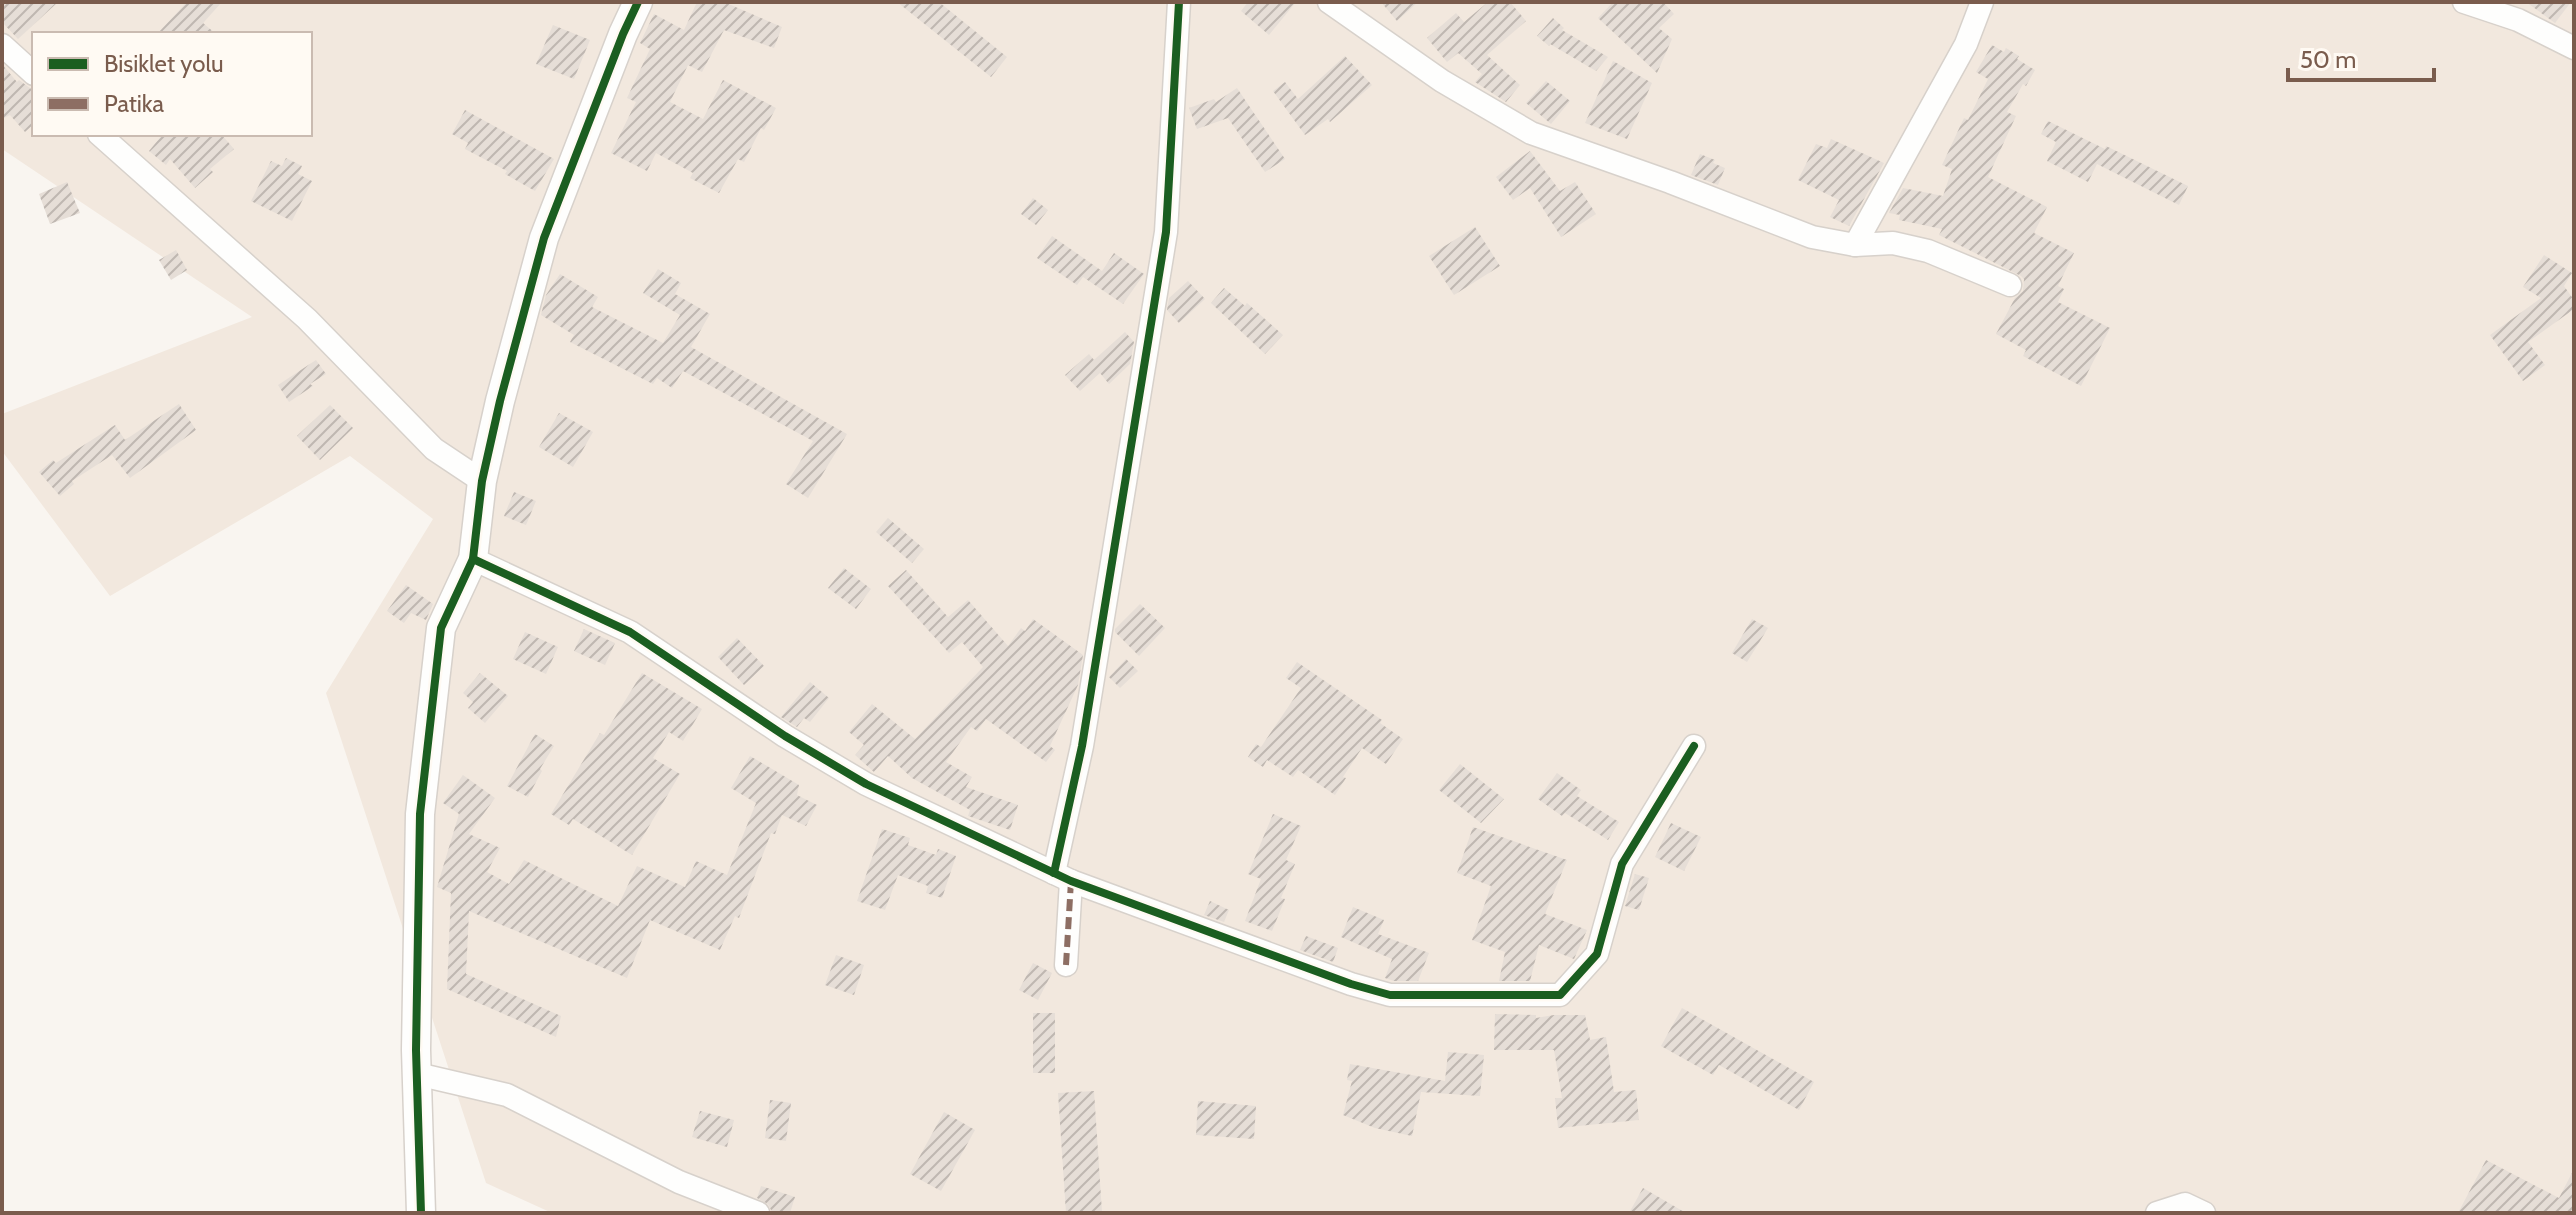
<svg xmlns="http://www.w3.org/2000/svg" width="2576" height="1215" viewBox="0 0 2576 1215" font-family="Cabin,sans-serif">
<defs>
<pattern id="building-hatch" width="6" height="6" patternUnits="userSpaceOnUse" patternTransform="scale(2)"><rect width="6" height="6" fill="#e6ded7"/><path d="M-1 1l2-2M0 6l6-6M5 7l2-2" fill="none" stroke="#bfb7b1"/></pattern>
</defs>
<rect width="100%" height="100%" fill="#f9f5f0"/>
<!-- residential -->
<path fill="#f2e8de" fill-rule="evenodd" d="M2 2H2574V1213H552L486 1183 326 693 433 519 350 456 110 596 2 451V414L252 317 2 149ZM34 34H310V134H34Z"/>
<!-- building -->
<g fill="url(#building-hatch)">
<polygon points="2,2 58,2 18,39 2,22"/>
<polygon points="187,2 222,2 203,23 216,34 157,34"/>
<polygon points="697,2 724,2 782,27 774,48 724,30 702,72 688,65 670,102 703,119 723,80 776,108 764,130 761,128 744,162 738,159 719,193 690,178 693,173 656,153 647,171 611,153 636,102 627,98 650,49 640,43 654,14 684,30"/>
<polygon points="897,2 939,2 1007,57 991,77"/>
<polygon points="1248,2 1296,2 1269,35 1241,11"/>
<polygon points="1381,2 1418,2 1397,21"/>
<polygon points="1488,2 1510,2 1526,21 1487,55 1520,85 1506,102 1475,82 1482,74 1458,53 1447,62 1427,38 1456,13 1464,22"/>
<polygon points="1613,2 1663,2 1674,14 1659,28 1672,39 1657,73 1598,18"/>
<polygon points="2526,2 2571,2 2555,23"/>
<polygon points="1553,18 1564,28 1562,30 1608,57 1596,71 1550,44 1549,46 1537,36"/>
<polygon points="553,25 590,40 574,79 536,64"/>
<polygon points="1992,45 2004,52 2006,48 2019,56 2017,59 2035,70 2026,86 2023,84 2007,112 2016,116 1988,177 2047,207 2034,233 2074,253 2058,286 2064,289 2058,302 2110,328 2081,386 2023,356 2026,350 1996,334 2015,298 2023,291 2024,279 2021,276 1939,235 1942,229 1899,220 1900,215 1889,213 1903,188 1943,196 1952,169 1942,165 1964,118 1968,120 1988,79 1976,72"/>
<polygon points="1345,56 1372,85 1330,122 1328,119 1305,135 1273,91 1285,82 1298,99"/>
<polygon points="1613,61 1652,83 1627,139 1585,123"/>
<polygon points="2,64 17,82 19,80 34,91 34,124 25,132 10,115 2,119"/>
<polygon points="1546,81 1570,101 1551,124 1526,103"/>
<polygon points="1237,88 1285,159 1265,172 1228,118 1197,129 1189,108 1214,99 1216,102"/>
<polygon points="465,110 554,159 535,191 505,174 507,171 465,149 468,143 452,134"/>
<polygon points="2048,121 2105,149 2106,146 2188,186 2179,205 2097,164 2088,182 2047,161 2056,142 2041,134"/>
<polygon points="163,134 221,134 234,149 210,169 213,172 195,188 170,159 166,165 149,151"/>
<polygon points="1831,139 1884,163 1849,226 1830,217 1839,200 1798,180 1816,144 1827,148"/>
<polygon points="1530,151 1560,191 1575,182 1596,214 1561,237 1530,188 1513,200 1496,177"/>
<polygon points="1700,154 1715,160 1713,163 1725,168 1718,185 1691,175"/>
<polygon points="286,158 302,166 298,174 312,181 292,221 251,201 271,161 282,166"/>
<polygon points="67,182 80,213 50,224 39,194"/>
<polygon points="1033,198 1048,210 1036,225 1021,214"/>
<polygon points="1475,227 1500,266 1454,295 1429,256"/>
<polygon points="1052,236 1102,271 1114,253 1144,274 1123,304 1083,277 1077,285 1037,258"/>
<polygon points="176,250 187,270 171,280 159,260"/>
<polygon points="2544,255 2572,273 2564,286 2574,300 2574,309 2528,342 2545,365 2523,381 2490,335 2541,298 2523,287"/>
<polygon points="658,269 681,283 675,294 710,314 691,347 847,434 808,498 786,484 813,441 683,371 672,388 657,378 653,384 570,342 574,335 541,315 546,295 560,274 598,297 592,307 663,343 680,315 643,293"/>
<polygon points="1188,281 1205,299 1179,323 1167,310 1169,298"/>
<polygon points="1224,288 1245,306 1247,303 1283,335 1265,354 1211,303"/>
<polygon points="1125,332 1134,342 1130,364 1109,384 1100,373 1080,391 1065,375 1089,354 1094,360"/>
<polygon points="316,360 326,374 310,384 313,386 289,402 278,385"/>
<polygon points="179,404 196,430 130,478 112,455 72,481 74,484 60,496 39,472 53,460 56,463 115,425 125,440"/>
<polygon points="330,405 353,428 320,460 297,436"/>
<polygon points="559,413 593,432 573,467 539,447"/>
<polygon points="514,492 536,501 526,525 504,516"/>
<polygon points="888,518 924,549 912,563 876,532"/>
<polygon points="844,568 871,589 856,609 828,588"/>
<polygon points="906,570 948,617 968,600 1008,646 1021,628 1025,631 1033,619 1083,655 1078,685 1050,746 1055,750 1046,762 986,719 977,731 971,727 946,762 972,777 966,787 1018,805 1010,830 968,816 970,810 912,778 888,756 874,772 855,755 864,745 849,732 872,704 915,739 983,667 962,642 949,653 888,586"/>
<polygon points="406,585 433,604 426,620 411,613 404,623 387,611"/>
<polygon points="1140,604 1165,628 1139,656 1115,632 1115,629"/>
<polygon points="1752,619 1768,628 1747,662 1732,653"/>
<polygon points="584,629 615,643 605,665 574,651"/>
<polygon points="525,632 558,647 546,674 513,659"/>
<polygon points="737,638 764,666 744,685 718,657"/>
<polygon points="1126,659 1138,671 1120,688 1109,677"/>
<polygon points="1297,662 1382,720 1380,723 1403,739 1386,764 1362,748 1343,777 1346,778 1335,795 1298,770 1293,777 1267,760 1263,767 1248,757 1256,744 1261,747 1301,688 1286,678"/>
<polygon points="480,673 508,696 485,723 468,708 473,702 463,693"/>
<polygon points="642,673 702,709 683,741 669,732 653,758 680,774 632,855 573,819 569,825 551,814 600,733 604,735"/>
<polygon points="810,682 829,698 810,722 804,718 797,727 781,717"/>
<polygon points="535,734 554,746 540,769 542,771 528,797 507,786"/>
<polygon points="750,756 799,785 797,795 817,805 806,826 782,815 775,834 771,833 739,918 735,916 720,950 650,920 627,978 469,911 466,974 561,1016 556,1037 447,989 451,893 437,887 459,814 443,803 463,775 495,798 469,834 500,848 487,872 509,884 524,860 618,906 637,866 685,887 696,861 727,875 756,803 731,788"/>
<polygon points="1460,764 1504,799 1481,823 1439,790"/>
<polygon points="1557,773 1581,790 1577,796 1619,822 1608,840 1565,813 1562,816 1538,799"/>
<polygon points="1273,814 1301,826 1286,860 1295,864 1281,898 1285,899 1272,931 1245,921 1261,879 1248,874"/>
<polygon points="1671,823 1701,837 1684,871 1655,857"/>
<polygon points="1473,827 1567,860 1545,914 1587,930 1574,959 1539,945 1530,981 1499,981 1505,952 1472,940 1491,886 1457,873"/>
<polygon points="882,829 910,838 908,845 936,855 938,849 956,856 942,898 926,893 928,886 898,875 885,910 857,901"/>
<polygon points="1635,874 1649,878 1639,910 1625,906"/>
<polygon points="1210,901 1229,910 1224,922 1204,915"/>
<polygon points="1353,907 1384,920 1378,934 1429,953 1418,981 1394,981 1385,978 1392,959 1341,937"/>
<polygon points="1306,936 1338,948 1333,962 1300,950"/>
<polygon points="836,955 864,965 854,995 825,985"/>
<polygon points="1033,963 1052,973 1038,1000 1019,990"/>
<polygon points="1682,1008 1814,1082 1799,1110 1719,1065 1713,1075 1661,1046"/>
<rect x="1033" y="1013" width="22" height="60"/>
<polygon points="1495,1014 1536,1015 1536,1018 1554,1015 1585,1015 1590,1040 1606,1037 1614,1092 1636,1090 1639,1120 1558,1128 1555,1098 1562,1098 1554,1050 1494,1050"/>
<polygon points="1448,1052 1484,1055 1480,1096 1421,1092 1412,1136 1375,1128 1343,1115 1352,1081 1347,1080 1350,1064 1445,1081"/>
<polygon points="1094,1091 1102,1212 1066,1213 1058,1093"/>
<polygon points="770,1100 791,1103 786,1141 765,1138"/>
<polygon points="1198,1101 1256,1106 1254,1139 1196,1135"/>
<polygon points="700,1111 734,1120 727,1147 692,1137"/>
<polygon points="944,1112 975,1130 941,1191 910,1174"/>
<polygon points="2486,1160 2559,1198 2574,1169 2574,1213 2458,1213"/>
<polygon points="761,1186 795,1197 790,1213 772,1212 768,1204 757,1198"/>
<polygon points="1643,1188 1686,1213 1629,1213"/>
</g>
<g fill="none" stroke-linecap="round" stroke-linejoin="round">
<defs>
<g id="minor">
<polyline points="1329,2 1442,81 1531,133 1670,182 1812,237 1855,245 1893,243 1928,251 2010,285"/>
<polyline points="2464,2 2518,20 2574,48"/>
<polyline points="2,45 34,74"/>
<polyline points="99,134 307,319 434,449 482,481"/>
<polyline points="1855,245 1966,44 1982,2"/>
<polyline points="473,559 630,632 785,736 866,784 1071,881 1351,984 1390,995 1560,995 1597,954 1622,864 1694,746"/>
<polyline points="1054,873 1082,746 1166,232 1179,2"/>
<polyline points="1066,965 1071,881"/>
<polyline points="417,1074 507,1095 679,1182 758,1213"/>
<polyline points="2157,1213 2185,1204 2204,1213"/>
</g>
<polyline id="tertiary" points="421,1213 416,1050 420,814 441,628 473,559 482,481 500,401 544,238 623,34 638,2"/>
</defs>
<!-- minor casing -->
<use href="#minor" stroke="#d7d1cb" stroke-width="25"/>
<!-- tertiary casing -->
<use href="#tertiary" stroke="#d7d1cb" stroke-width="31"/>
<!-- minor -->
<use href="#minor" stroke="#fefefd" stroke-width="22"/>
<!-- tertiary -->
<use href="#tertiary" stroke="#fefefd" stroke-width="28"/>
<!-- quiet -->
<polyline stroke="#8d6e63" stroke-width="6" stroke-dasharray="12 6" stroke-linecap="butt" points="1066,965 1071,881"/>
<defs>
<g id="cycleway">
<polyline points="473,559 630,632 785,736 866,784 1071,881 1351,984 1390,995 1560,995 1597,954 1622,864 1694,746"/>
<polyline points="1054,873 1082,746 1166,232 1179,2"/>
<polyline points="421,1213 416,1050 420,814 441,628 473,559 482,481 500,401 544,238 623,34 638,2"/>
</g>
</defs>
<!-- cycleway casing -->
<use href="#cycleway" stroke="#fffaf3" stroke-width="13"/>
<!-- cycleway -->
<use href="#cycleway" stroke="#1b5e20" stroke-width="8"/>
</g>
<!-- border -->
<rect width="2576" height="1215" fill="none" stroke="#7a5c4d" stroke-width="8"/>
<!-- legend -->
<rect x="32" y="32" width="280" height="104" fill="#fffaf3" stroke="#cabbb1" stroke-width="2"/>
<rect x="48" y="58" width="40" height="12" fill="#1b5e20" stroke="#cabbb1" stroke-width="2"/>
<text x="104" y="72" font-size="24" fill="#7a5c4d">Bisiklet yolu</text>
<rect x="48" y="98" width="40" height="12" fill="#8d6e63" stroke="#cabbb1" stroke-width="2"/>
<text x="104" y="112" font-size="24" fill="#7a5c4d">Patika</text>
<!-- scale -->
<path d="M2288 68v12h146v-12" fill="none" stroke="#7a5c4d" stroke-width="4"/>
<text x="2300" y="68" font-size="24" fill="#7a5c4d" stroke="#fffaf3" stroke-width="6" paint-order="stroke">50 m</text>
</svg>
